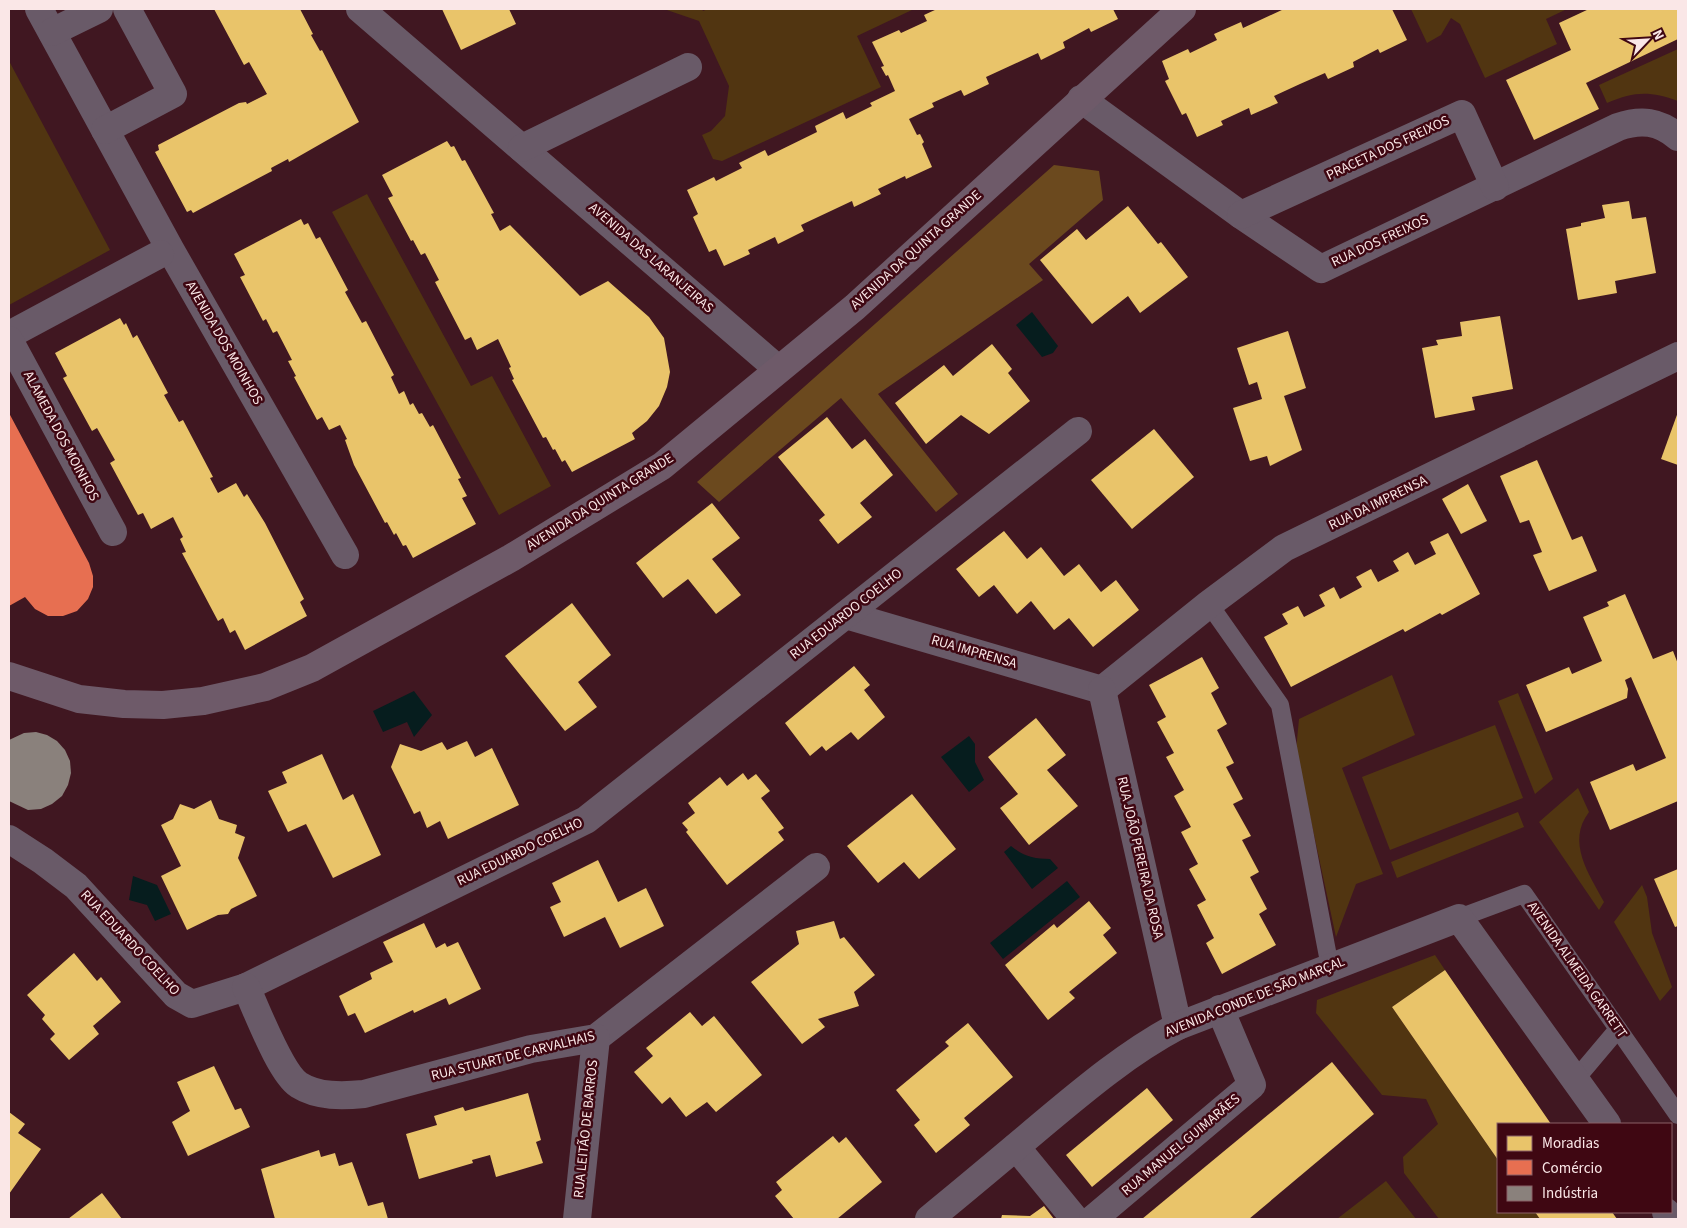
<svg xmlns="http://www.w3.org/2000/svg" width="1687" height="1228" viewBox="0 0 1687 1228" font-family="'Source Sans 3',sans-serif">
<rect width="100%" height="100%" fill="#401721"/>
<!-- green -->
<g fill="#513511">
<polygon points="664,9 702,9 703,11 708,9 914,9 857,36 881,87 722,161 713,159 702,135 711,131 725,116 729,86 699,21"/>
<polygon points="1411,9 1567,9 1546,19 1557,44 1485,78 1460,24 1451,18 1441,35 1427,43"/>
<path d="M1678 49V101C1650 91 1635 91 1607 103L1599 85Z"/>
<polygon points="9,61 110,250 9,305"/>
<polygon points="367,194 471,386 492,376 551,486 499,515 332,212"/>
<polygon points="1392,675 1415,735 1342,768 1383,874 1356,884 1336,937 1296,751 1299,719"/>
<polygon points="1518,693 1553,779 1535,794 1498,701"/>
<polygon points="1495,725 1523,798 1390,850 1362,777"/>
<path d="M1578 788 1589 812C1566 842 1589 874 1604 902L1599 910 1539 822Z"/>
<polygon points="1518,812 1524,827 1397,878 1391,862"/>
<polygon points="1642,885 1647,897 1652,933 1672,987 1660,1001 1614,922"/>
<polygon points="1435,955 1445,970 1392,1007 1498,1160 1498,1212 1535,1212 1540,1219 1439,1219 1404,1173 1403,1157 1438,1124 1426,1099 1382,1095 1316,1013 1317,1000"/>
<polygon points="1386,1181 1416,1219 1337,1219"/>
</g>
<!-- forest -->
<polygon fill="#6b491e" points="1054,165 1099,171 1103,200 1029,264 1043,280 878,394 958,494 936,512 841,398 719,502 697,482"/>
<!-- water -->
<g fill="#061d1e">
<polygon points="1032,312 1058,346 1053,353 1042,357 1016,325"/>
<polygon points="414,691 432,715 414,737 407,722 383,732 373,711"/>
<polygon points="969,736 975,744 975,762 984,780 969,792 941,757"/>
<path d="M1011 846C1023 856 1034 859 1050 859L1058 868 1032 889 1004 852Z"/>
<polygon points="133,876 157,885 171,914 155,921 147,905 129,900"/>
<polygon points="1067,881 1080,897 1003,959 990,943"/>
</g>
<!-- homes -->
<g fill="#e9c46a">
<polygon points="214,9 300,9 313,34 311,35 320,51 322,50 359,122 289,162 288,159 271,168 272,171 193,213 191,210 187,212 155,152 159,150 158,145 239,103 246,102 247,104 267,94 249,62 244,65"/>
<polygon points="442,9 509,9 516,24 461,50"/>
<polygon points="937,9 1113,9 1118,19 1091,32 1089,28 1063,42 1065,48 1041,60 1038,53 986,77 989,84 964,96 961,90 932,103 934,107 909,119 917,135 920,134 924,142 922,144 932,167 906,179 905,176 878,189 881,194 854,207 852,201 801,225 804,231 778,244 775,237 748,250 750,254 724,266 716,249 709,252 693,217 698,214 687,190 714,177 716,181 742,168 739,163 765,150 768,156 817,132 815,126 843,112 846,119 872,106 870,103 895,91 888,75 886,76 881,67 884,66 872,42 899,30 901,33 927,21 924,15"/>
<polygon points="1284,9 1392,9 1407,40 1380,53 1378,49 1353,62 1354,67 1328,79 1325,73 1300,84 1274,96 1278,103 1251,115 1249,108 1221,121 1223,125 1197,137 1186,113 1182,115 1165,81 1169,79 1162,61 1188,49 1190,53 1217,40 1214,34 1241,22 1243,28"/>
<polygon points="1589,9 1678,9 1678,39 1586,83 1599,109 1534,140 1506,80 1571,50 1559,23"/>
<polygon points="447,141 451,147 454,146 462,161 465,160 494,213 491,214 500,231 510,225 580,296 608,281 649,317 664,338 670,372 667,387 659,406 647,421 632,433 635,439 572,472 565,460 562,462 555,449 553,450 546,437 543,438 512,380 514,379 509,368 511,367 498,339 477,350 471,337 465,340 435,282 439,280 425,253 421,255 413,240 411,241 388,198 393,196 382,175"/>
<polygon points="1629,201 1632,219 1646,217 1656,273 1615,281 1617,293 1578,300 1566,229 1581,226 1581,223 1605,218 1602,205"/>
<polygon points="1128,206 1158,244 1161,242 1188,277 1140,313 1128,296 1092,324 1040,260 1077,229 1086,240"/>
<polygon points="301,219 304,225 308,223 316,239 320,237 348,290 345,292 362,323 366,321 394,375 391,377 399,394 404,391 410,405 413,403 419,414 422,413 430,427 433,425 461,478 458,479 467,496 462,498 476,524 413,558 406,545 403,546 396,533 394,535 387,522 385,523 354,465 345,440 347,439 340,425 329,430 322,417 317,420 294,377 296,376 288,361 292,360 277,331 273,333 266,319 263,321 240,277 245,275 234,254"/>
<polygon points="1500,316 1513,389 1472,397 1475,410 1435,418 1422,348 1438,345 1436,340 1462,336 1460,322"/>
<polygon points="120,318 124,325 126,323 133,338 137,335 168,393 164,395 179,422 183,420 213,477 210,478 218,493 236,483 244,497 247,494 265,523 304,599 300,602 307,616 245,650 235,630 230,633 223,618 218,621 182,553 186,552 180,539 183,537 173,517 151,529 143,513 138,515 110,463 115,460 97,428 92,431 63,378 67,376 55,353"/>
<polygon points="1288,331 1306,388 1284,396 1302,450 1270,466 1267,456 1250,461 1233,408 1262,399 1257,382 1249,385 1237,348"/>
<polygon points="992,344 1012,369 1008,373 1030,401 989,434 961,415 926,444 895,403 944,365 953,376"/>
<polygon points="1678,412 1678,465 1661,459"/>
<polygon points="827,417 852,449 865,439 893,475 860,503 872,517 838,544 819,520 825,515 778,457"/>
<polygon points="1154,429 1194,477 1132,529 1091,480"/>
<polygon points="1537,460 1572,540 1582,536 1597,571 1549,591 1533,555 1542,552 1529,520 1520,523 1500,476"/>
<polygon points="1468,484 1487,521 1461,534 1442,499"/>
<polygon points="712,503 740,538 712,559 741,595 716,614 688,579 663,598 636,563"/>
<polygon points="1004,531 1027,559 1041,547 1064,576 1079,564 1101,592 1116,580 1139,610 1093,647 1069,618 1054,630 1031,601 1017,614 994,585 979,597 956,569"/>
<polygon points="1448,533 1480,594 1442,615 1440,613 1405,632 1403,629 1291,687 1264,637 1288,624 1282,614 1298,606 1304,617 1325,606 1319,595 1334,587 1340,599 1362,587 1356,577 1371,569 1378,582 1399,571 1393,561 1408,552 1415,565 1436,554 1430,542"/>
<polygon points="1625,594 1653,659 1673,651 1678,664 1678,801 1610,830 1590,782 1633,764 1636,771 1666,758 1631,677 1625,680 1628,689 1627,698 1546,732 1526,685 1569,667 1572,674 1602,661 1583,617 1609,606 1607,602"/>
<polygon points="572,603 611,655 578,682 597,707 565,731 505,656"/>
<polygon points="1202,657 1219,688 1211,693 1227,724 1217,730 1234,763 1226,767 1243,799 1233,804 1251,836 1242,840 1259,872 1250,877 1267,909 1259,914 1276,945 1222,974 1206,943 1214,938 1197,905 1206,900 1189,869 1198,864 1181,832 1191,827 1174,796 1184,790 1166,757 1174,753 1157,722 1166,717 1149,685"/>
<polygon points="854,666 870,685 864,690 885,717 858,740 851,732 826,751 822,746 810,756 785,723"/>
<polygon points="1036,718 1066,755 1047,770 1078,806 1029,845 1000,808 1018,794 988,757"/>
<polygon points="467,741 475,757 492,748 519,805 448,839 440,821 427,828 420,811 414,814 391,767 400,744 421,751 442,742 447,750"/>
<polygon points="322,754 343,800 353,794 381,855 333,878 306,824 288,832 268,791 287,783 282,772"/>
<polygon points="743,773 748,780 756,774 770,791 761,798 784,828 778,832 784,840 727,885 686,832 688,830 682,823 695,813 688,803 720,777 727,786"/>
<polygon points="912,794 956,849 919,879 904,862 878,883 847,846"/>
<polygon points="211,800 219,819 237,825 235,833 245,837 238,858 257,896 231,909 228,914 218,915 187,930 161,876 181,866 161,825 173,819 180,804 194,809"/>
<polygon points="598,860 618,902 646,888 664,926 620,948 605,917 564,937 550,907 561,902 552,883"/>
<polygon points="1678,869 1678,926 1675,927 1654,879"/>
<polygon points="1089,901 1111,928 1103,935 1117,953 1069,992 1075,998 1048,1020 1005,965 1054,924 1057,928"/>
<polygon points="834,921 840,939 844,937 875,975 854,992 859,1006 818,1019 825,1027 802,1044 751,982 799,944 796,931"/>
<polygon points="424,923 436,948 445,943 447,947 458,942 481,989 449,1005 446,998 414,1013 413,1010 365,1033 355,1013 348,1016 339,996 372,979 370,973 393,962 383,942"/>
<polygon points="74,953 97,981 101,977 121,1002 93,1026 99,1034 69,1060 50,1039 55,1034 42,1019 45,1015 27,995"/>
<polygon points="1445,970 1551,1124 1498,1124 1498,1160 1392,1007"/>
<polygon points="690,1012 702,1026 714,1016 762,1075 716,1112 707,1102 686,1117 670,1097 662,1104 634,1072 653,1056 646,1048"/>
<polygon points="968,1023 1013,1077 964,1118 970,1125 936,1153 914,1125 920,1120 896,1090 949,1046 945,1042"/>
<polygon points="1332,1062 1374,1114 1249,1219 1142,1219"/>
<polygon points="214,1066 235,1110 241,1108 250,1127 188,1156 172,1122 190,1111 177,1082"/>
<polygon points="1147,1088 1173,1120 1092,1187 1066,1155"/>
<polygon points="528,1093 541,1140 536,1142 543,1163 496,1177 490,1155 472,1160 473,1163 419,1179 406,1134 437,1125 434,1116 463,1107 465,1111"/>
<polygon points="9,1112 25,1124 18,1133 41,1149 9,1194"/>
<polygon points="833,1136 839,1143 846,1137 882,1182 837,1219 794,1219 775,1196 782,1190 776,1182"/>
<polygon points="319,1150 321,1157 335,1153 339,1166 352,1162 368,1206 383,1202 388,1219 275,1219 261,1169"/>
<polygon points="102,1193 122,1219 68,1219"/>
<polygon points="1044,1206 1054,1219 1001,1219 1002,1215 1030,1216"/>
<polygon points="1535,1212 1612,1212 1617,1219 1540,1219"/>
</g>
<!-- shops -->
<polygon fill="#e76f51" points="9,413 89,563 93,576 93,587 88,599 77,611 63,616 48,616 35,609 25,597 9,606"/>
<!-- industry -->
<polygon fill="#8a817c" points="36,732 47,735 57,741 65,750 70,761 71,773 68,785 62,796 52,804 41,809 28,810 9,801 9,740 24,733"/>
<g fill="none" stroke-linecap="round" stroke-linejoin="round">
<!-- lane -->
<g stroke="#695a68" stroke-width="18">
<polyline points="1209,604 1280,705 1330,967"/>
<polyline points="1459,918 1524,894 1678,1115"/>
<polyline points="1575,1080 1618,1029"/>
</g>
<!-- street -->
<g stroke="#695a68" stroke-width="28">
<polyline points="39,9 170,249 345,555"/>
<polyline points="360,9 778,369"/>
<polyline points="52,32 99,9"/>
<path d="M1081 99 1241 215 1321 269 1618 127C1641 119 1659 121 1678 137"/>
<polyline points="105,130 173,94 127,9"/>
<polyline points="522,148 688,67"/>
<polyline points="1241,215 1462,114 1495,187"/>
<polyline points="9,335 160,254"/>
<polyline points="9,340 113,532"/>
<polyline points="846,615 1102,690"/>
<polyline points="1102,690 1209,604 1284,548 1678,356"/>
<polyline points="1102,690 1178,1026"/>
<polyline points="9,839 43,861 76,886 176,995 192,1004 246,987 586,820 1078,431"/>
<path d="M246 987C257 1010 280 1073 299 1085 318 1097 343 1096 364 1094L531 1049 596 1038 816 867"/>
<polyline points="1016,1147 1075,1219"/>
<polyline points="1666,1212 1670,1219"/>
<polyline points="577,1219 596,1038"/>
<path d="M929 1219C967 1188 1005 1156 1043 1124 1086 1088 1129 1052 1178 1026L1459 918 1607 1124"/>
<polyline points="1093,1219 1252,1085 1220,1009"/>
</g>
<!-- secondary -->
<polyline stroke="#6e5a69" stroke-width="28" points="9,676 79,699 124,704 163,705 203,701 265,687 312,668 511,558 662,466 855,307 1182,9"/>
</g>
<g text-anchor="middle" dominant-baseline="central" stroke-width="5" stroke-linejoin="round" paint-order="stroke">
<!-- street labels -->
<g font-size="14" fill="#fae7e7" stroke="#3f0712">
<text transform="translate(1388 148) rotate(-25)">PRACETA DOS FREIXOS</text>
<text transform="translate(1380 241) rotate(-25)">RUA DOS FREIXOS</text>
<text transform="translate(916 250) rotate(-42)">AVENIDA DA QUINTA GRANDE</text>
<text transform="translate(651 258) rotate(41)">AVENIDA DAS LARANJEIRAS</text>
<text transform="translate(224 343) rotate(60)">AVENIDA DOS MOINHOS</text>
<text transform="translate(61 436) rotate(62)">ALAMEDA DOS MOINHOS</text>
<text transform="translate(600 502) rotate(-32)">AVENIDA DA QUINTA GRANDE</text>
<text transform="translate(1378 503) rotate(-26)">RUA DA IMPRENSA</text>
<text transform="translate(846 614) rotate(-38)">RUA EDUARDO COELHO</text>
<text transform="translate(974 652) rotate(16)">RUA IMPRENSA</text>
<text transform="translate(520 852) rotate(-26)">RUA EDUARDO COELHO</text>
<text transform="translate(1140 858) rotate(77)">RUA JOÃO PEREIRA DA ROSA</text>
<text transform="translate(130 943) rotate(47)">RUA EDUARDO COELHO</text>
<text transform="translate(1577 970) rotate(55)">AVENIDA ALMEIDA GARRETT</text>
<text transform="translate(1255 997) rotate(-22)">AVENIDA CONDE DE SÃO MARÇAL</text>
<text transform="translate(513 1056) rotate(-14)">RUA STUART DE CARVALHAIS</text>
<text transform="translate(586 1129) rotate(-84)">RUA LEITÃO DE BARROS</text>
<text transform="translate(1181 1145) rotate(-40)">RUA MANUEL GUIMARÃES</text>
</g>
</g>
<!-- border -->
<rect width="1687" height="1228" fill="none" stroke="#fae7e7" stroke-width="20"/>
<!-- legend -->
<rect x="1497" y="1123" width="175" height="90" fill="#3f0712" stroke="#8a6167"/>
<rect x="1507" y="1136" width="25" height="15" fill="#e9c46a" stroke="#8a6167"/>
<text x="1542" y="1148" font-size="15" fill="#fae7e7">Moradias</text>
<rect x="1507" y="1160" width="25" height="15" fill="#e76f51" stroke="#8a6167"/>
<text x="1542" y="1173" font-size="15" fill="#fae7e7">Comércio</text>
<rect x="1507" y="1186" width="25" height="15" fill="#8a817c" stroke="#8a6167"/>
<text x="1542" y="1198" font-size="15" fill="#fae7e7">Indústria</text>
<!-- north arrow -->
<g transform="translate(1647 40) rotate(65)" stroke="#3f0712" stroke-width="4" paint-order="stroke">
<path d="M0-4L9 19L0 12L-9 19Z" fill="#fae7e7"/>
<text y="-8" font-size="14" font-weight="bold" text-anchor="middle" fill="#fae7e7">N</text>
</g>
</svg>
